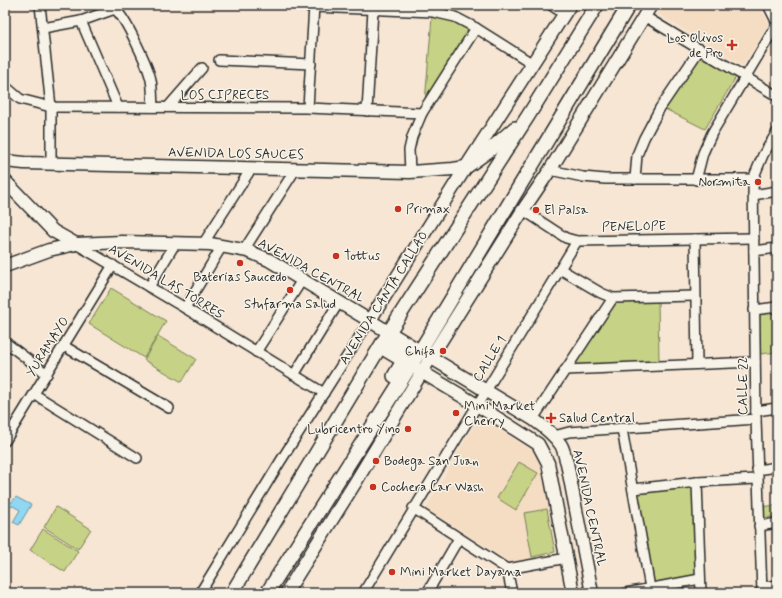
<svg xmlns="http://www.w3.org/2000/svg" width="782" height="598" viewBox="0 0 782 598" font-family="Mynerve,sans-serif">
<rect width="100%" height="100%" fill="#f6e6d3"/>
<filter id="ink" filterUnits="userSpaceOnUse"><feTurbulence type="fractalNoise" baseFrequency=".025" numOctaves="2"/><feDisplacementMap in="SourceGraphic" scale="8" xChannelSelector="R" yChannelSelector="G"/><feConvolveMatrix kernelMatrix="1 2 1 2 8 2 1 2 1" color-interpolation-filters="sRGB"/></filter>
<g filter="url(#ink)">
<!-- built -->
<g fill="#f5ddc4">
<polygon points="664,5 760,5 769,24 743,66 658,14"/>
<polygon points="479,416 532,450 537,457 542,471 556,552 511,563 426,508"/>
</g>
<!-- green -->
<g fill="#c6d285" stroke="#787e58">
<polygon points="432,17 453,20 470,30 425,102"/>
<polygon points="698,55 736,77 705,129 665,109"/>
<polygon points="111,288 166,321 144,358 89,324"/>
<polygon points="615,300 658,300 659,361 573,367"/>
<polygon points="777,306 777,352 760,354 759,309"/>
<polygon points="158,336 196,359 182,382 144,360"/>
<polygon points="519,462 538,473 516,510 497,498"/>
<polygon points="694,486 696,576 652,584 637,493"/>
<polygon points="777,505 777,516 763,518 761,507"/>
<polygon points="56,507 91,529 78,549 44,527"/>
<polygon points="547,509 555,552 532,557 524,513"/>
<polygon points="43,529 78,551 65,572 30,550"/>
</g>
<!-- water -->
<polygon fill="#90d7f1" stroke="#6892a2" points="16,497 31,505 19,525 13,522 20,510 13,506 9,507 8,504 9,503 12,502"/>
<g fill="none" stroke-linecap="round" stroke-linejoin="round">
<defs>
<g id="street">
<polyline points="40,5 51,107 51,164"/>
<polyline points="296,5 314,7 433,12 455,17 476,28 533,64"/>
<polyline points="551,5 564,14"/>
<polyline points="768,5 777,23"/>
<polyline points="644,16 777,96"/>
<polyline points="81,21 118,107"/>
<path d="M43 28 81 21 112 10H116C126 19 146 62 150 76 153 85 152 97 153 107"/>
<polyline points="219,60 311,64"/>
<polyline points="5,86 20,99 51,107 308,108 422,113"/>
<polyline points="168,107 202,68"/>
<polyline points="308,108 314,5"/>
<polyline points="367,111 373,10"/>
<polyline points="550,170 583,177 605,179 753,179"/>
<polyline points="410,172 409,150 412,137 422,113 476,28"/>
<polyline points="635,179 637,155 644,138 660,108 700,49"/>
<polyline points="696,180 703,153 712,133 777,24"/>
<polyline points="753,195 777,191"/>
<polyline points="523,210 566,238 577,241 754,238"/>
<polyline points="695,239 697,364"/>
<polyline points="76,244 185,308 324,393"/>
<polyline points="203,244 251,169"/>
<polyline points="244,250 295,170"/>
<polyline points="754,251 777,248"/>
<polyline points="560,269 601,293 613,298 695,296"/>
<polyline points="149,287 175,244"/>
<polyline points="185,308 222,246"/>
<polyline points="754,310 777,307"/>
<polyline points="5,342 47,374"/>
<polyline points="64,346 169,408"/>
<polyline points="256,352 302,280"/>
<polyline points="565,370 755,362"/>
<polyline points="294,375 339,302"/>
<polyline points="34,394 137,458"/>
<polyline points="756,411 777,408"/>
<polyline points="533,419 613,298"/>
<polyline points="622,429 650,588"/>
<polyline points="554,436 569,432 756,419"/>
<polyline points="5,441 113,265"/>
<polyline points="757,470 777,467"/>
<polyline points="697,482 701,593"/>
<polyline points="633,489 697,482 757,479"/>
<polyline points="413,508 507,569"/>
<polyline points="759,526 777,523"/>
<polyline points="507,569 567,558"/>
<polyline points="507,569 512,593"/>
<polyline points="763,587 777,585"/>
<polyline points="200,593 280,462 370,320"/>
<polyline points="363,593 577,241"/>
<polyline points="427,593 459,538"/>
<polyline points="626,593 700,579"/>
<polyline points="762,593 756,419 753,179 763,155 777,132"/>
</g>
<g id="secondary">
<polyline points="5,161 24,163 410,172 453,169 466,167"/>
<polyline points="5,181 53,231 76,244"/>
<path d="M5 266 49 250 76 244 122 242 210 244 248 251 269 260 533 419C543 426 554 434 561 445 564 450 565 458 567 463L592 593"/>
<polyline points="370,320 466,167 570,5"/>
<polyline points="380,347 477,405 538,444 548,463 573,593"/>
<polyline points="286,593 355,483 431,357 523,210 550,170 651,5"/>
</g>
<g id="primary">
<polyline points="466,167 491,149 515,128"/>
<polyline points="389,332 403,361 394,376"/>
<polyline points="232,593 389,332 528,116 597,5"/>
<polyline points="267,593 420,351 629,5"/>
</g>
</defs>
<!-- street casing -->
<use href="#street" stroke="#2b2b2b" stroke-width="12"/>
<!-- secondary casing -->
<use href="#secondary" stroke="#2b2b2b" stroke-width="15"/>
<!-- primary casing -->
<use href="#primary" stroke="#2b2b2b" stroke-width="16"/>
<!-- street -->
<use href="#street" stroke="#f7f3e8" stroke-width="9"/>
<!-- secondary -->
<use href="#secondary" stroke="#f7f3e8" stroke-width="12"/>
<!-- primary -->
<use href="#primary" stroke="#f7f3e8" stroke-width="13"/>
</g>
</g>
<!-- markers -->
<g fill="#c8321e" stroke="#f7f3e8" stroke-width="1.5">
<path d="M730 39h4v4h4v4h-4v4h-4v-4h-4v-4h4z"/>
<circle cx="758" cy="182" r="4"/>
<circle cx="398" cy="209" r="4"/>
<circle cx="536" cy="210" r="4"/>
<circle cx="336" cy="256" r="4"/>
<circle cx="240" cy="263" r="4"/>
<circle cx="290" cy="290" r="4"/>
<circle cx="443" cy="351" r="4"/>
<circle cx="456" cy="413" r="4"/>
<path d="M549 412h4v4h4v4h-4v4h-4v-4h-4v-4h4z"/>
<circle cx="408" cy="429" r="4"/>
<circle cx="376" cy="461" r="4"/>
<circle cx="373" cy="487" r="4"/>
<circle cx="392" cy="572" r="4"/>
</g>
<g text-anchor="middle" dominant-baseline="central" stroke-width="3" stroke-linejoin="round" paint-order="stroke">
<!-- poi labels -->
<g font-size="13" fill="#2b2b2b" stroke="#f7f3e8" text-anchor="start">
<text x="723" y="38" text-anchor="end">Los Olivos<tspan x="723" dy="15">de Pro</tspan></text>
<text x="750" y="182" text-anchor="end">Normita</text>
<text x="406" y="209">Primax</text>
<text x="544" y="210">El Palsa</text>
<text x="344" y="256">Tottus</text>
<text x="240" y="277" text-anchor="middle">Baterias Saucedo</text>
<text x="290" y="304" text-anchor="middle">Stufarma Salud</text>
<text x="435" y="351" text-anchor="end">Chifa</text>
<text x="464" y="406">Mini Market<tspan x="464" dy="15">Cherry</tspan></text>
<text x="559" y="418">Salud Central</text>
<text x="400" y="429" text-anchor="end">Lubricentro Yino</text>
<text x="384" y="461">Bodega San Juan</text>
<text x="381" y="487">Cochera Car Wash</text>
<text x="400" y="572">Mini Market Dayana</text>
</g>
<!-- street labels -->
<g font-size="13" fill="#2b2b2b" stroke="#f7f3e8">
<text x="225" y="95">LOS CIPRECES</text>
<text transform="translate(236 154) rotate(1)">AVENIDA LOS SAUCES</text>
<text transform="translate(634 227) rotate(-1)">PENELOPE</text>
<text transform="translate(311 271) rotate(29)">AVENIDA CENTRAL</text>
<text transform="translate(166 282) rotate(31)">AVENIDA LAS TORRES</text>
<text transform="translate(384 298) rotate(-58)">AVENIDA CANTA CALLAO</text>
<text transform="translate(48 347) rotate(-58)">YURAMAYO</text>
<text transform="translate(490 359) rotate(-58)">CALLE 1</text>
<text transform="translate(743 386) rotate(-90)">CALLE 22</text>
<text transform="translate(589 508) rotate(78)">AVENIDA CENTRAL</text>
</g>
</g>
<!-- margin -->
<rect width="782" height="598" fill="none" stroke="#f7f3e8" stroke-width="20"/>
<rect x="10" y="10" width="762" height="578" fill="none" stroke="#2b2b2b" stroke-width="1.5" filter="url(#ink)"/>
</svg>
